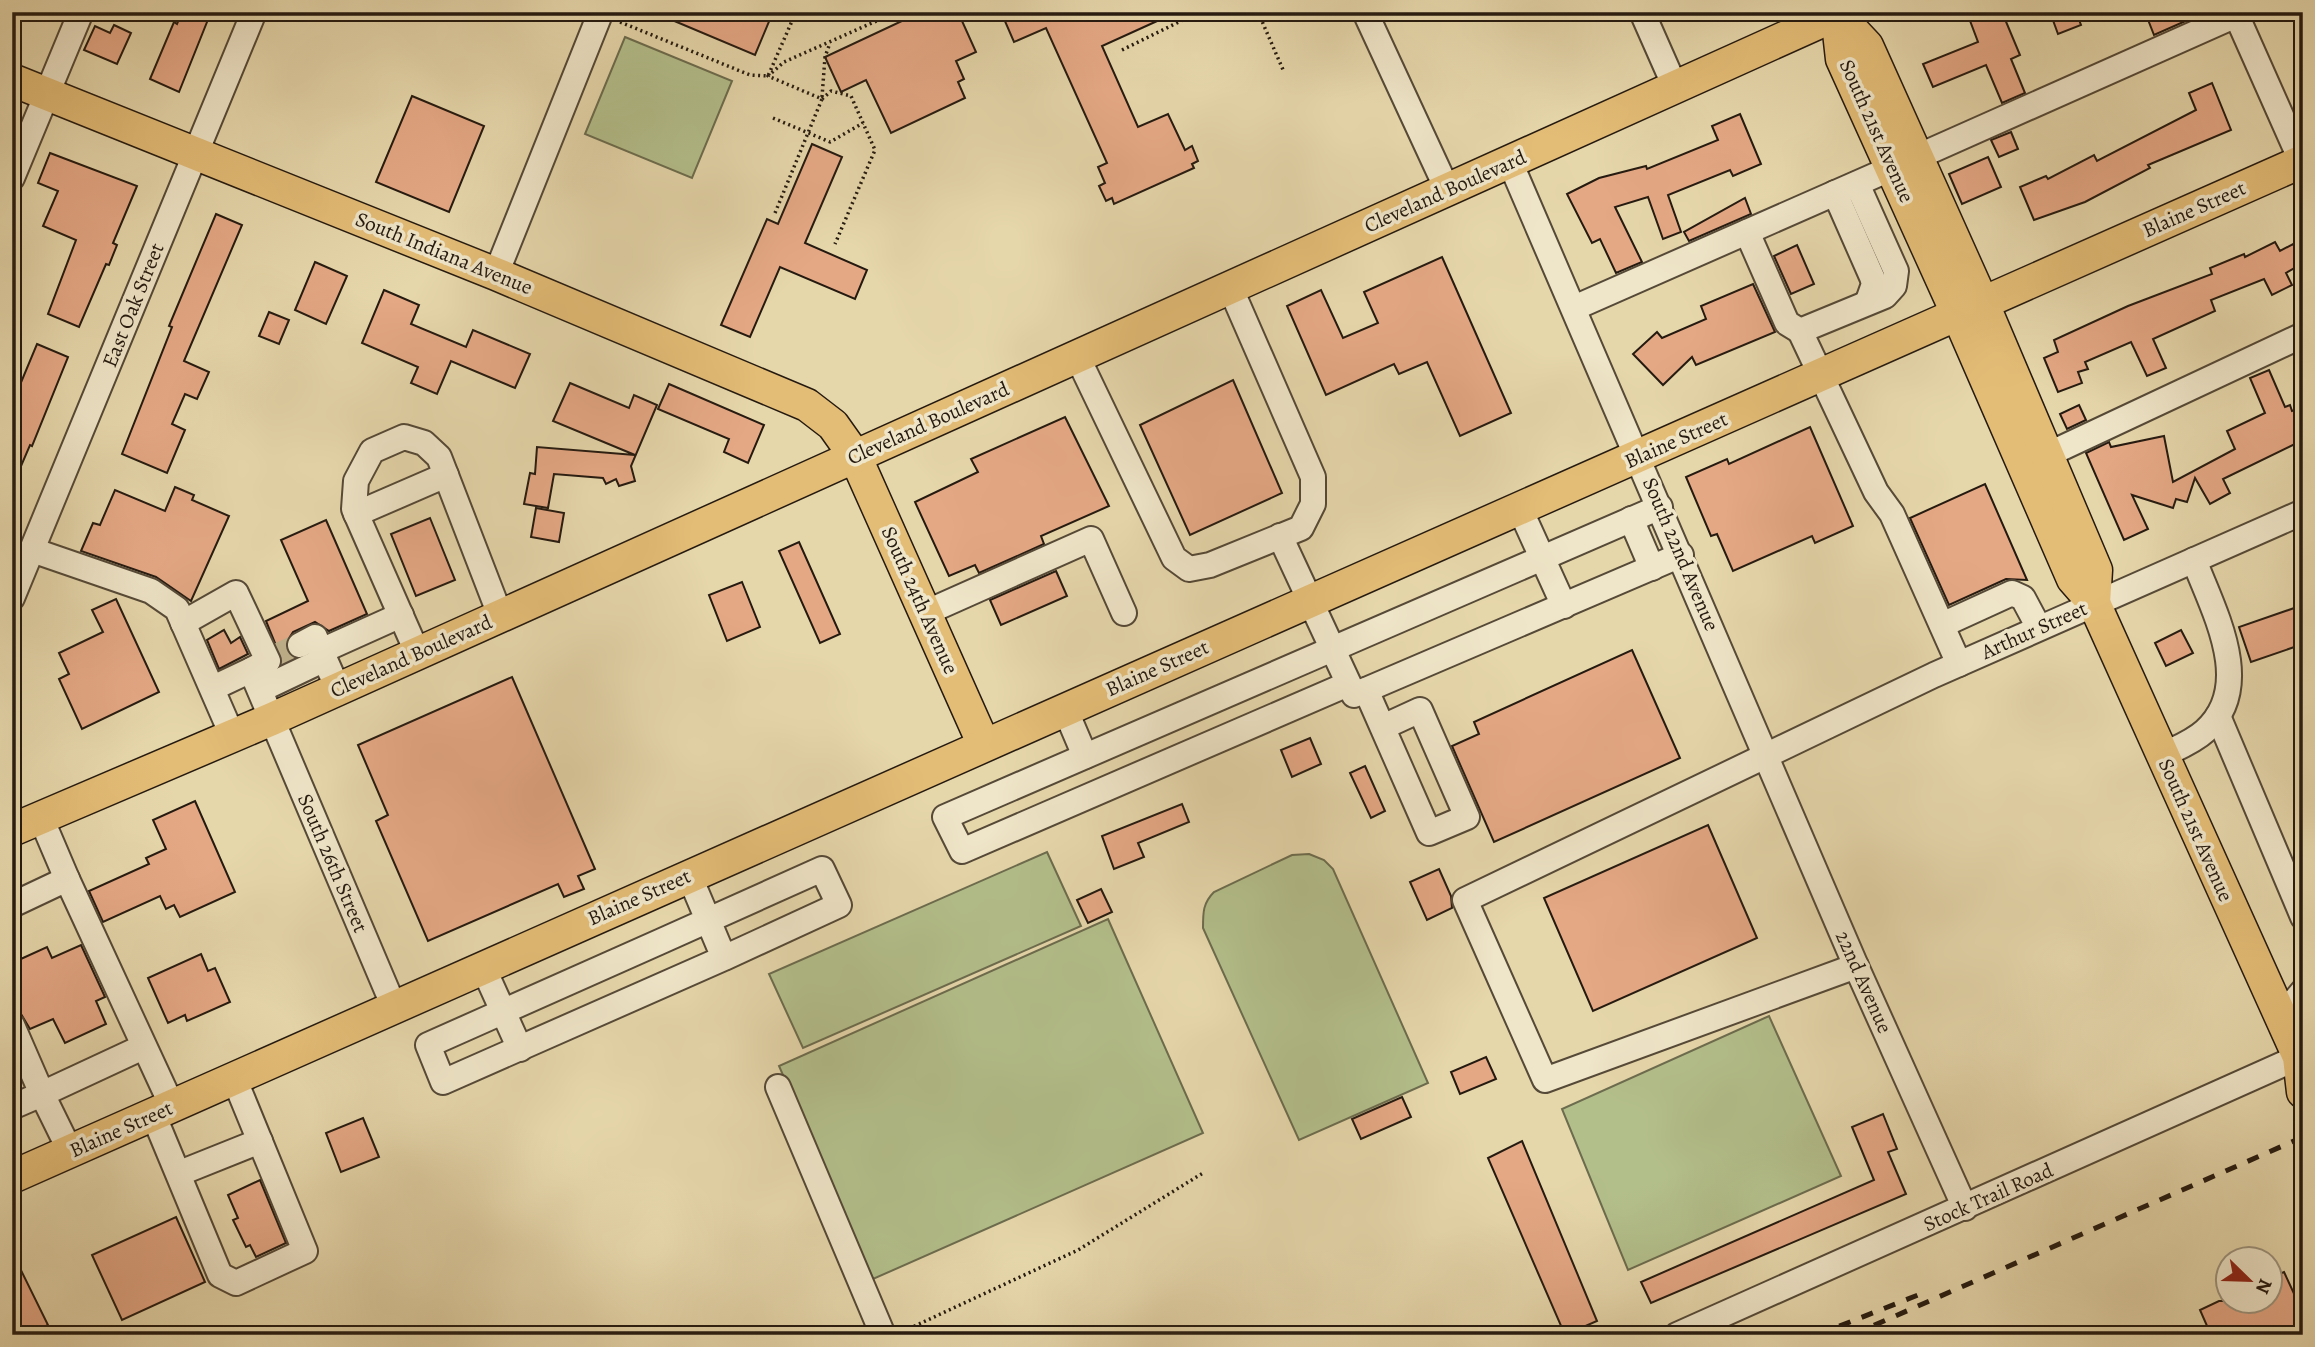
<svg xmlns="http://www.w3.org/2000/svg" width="2315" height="1347" viewBox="0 0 2315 1347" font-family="Alegreya,serif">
<rect width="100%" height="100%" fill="#e6d7ab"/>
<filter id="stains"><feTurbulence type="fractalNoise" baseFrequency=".00286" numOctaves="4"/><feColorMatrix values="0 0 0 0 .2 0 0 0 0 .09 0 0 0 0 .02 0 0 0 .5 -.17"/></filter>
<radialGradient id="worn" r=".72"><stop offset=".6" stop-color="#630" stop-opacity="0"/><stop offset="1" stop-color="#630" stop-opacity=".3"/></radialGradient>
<!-- green -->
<g fill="#b3bf8b" stroke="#6c6c4e" stroke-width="2">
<polygon points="625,37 732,81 692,178 585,134"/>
<polygon points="1047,852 1081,926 803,1048 769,974"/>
<path d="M1309 854 1324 860 1333 869 1428 1083 1299 1140 1203 928C1203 912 1203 903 1214 892L1292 855Z"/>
<polygon points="1108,919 1203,1133 873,1279 779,1066"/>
<polygon points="1769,1016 1841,1176 1628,1270 1562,1109"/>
</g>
<!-- building -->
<g fill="#e5a885" stroke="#251a10" stroke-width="2">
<polygon points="182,12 211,12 179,92 150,79 174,22 177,24"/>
<polygon points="653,12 773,12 755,55"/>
<polygon points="921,12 958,12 976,52 956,61 964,79 958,82 965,98 891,133 866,80 841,92 825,57"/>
<polygon points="1001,12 1177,12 1102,46 1138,127 1168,114 1185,150 1192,146 1198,161 1192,164 1194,168 1114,204 1112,198 1106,201 1099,186 1105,183 1098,167 1107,163 1046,28 1014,42"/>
<polygon points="1982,12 2002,12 2020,55 2011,59 2025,93 2002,103 1986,65 1933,87 1923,64 1978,42 1969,18"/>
<polygon points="2050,12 2076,12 2081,25 2058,34"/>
<polygon points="2145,12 2206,12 2154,35"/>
<polygon points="114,25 131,33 117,64 84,50 95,26 110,33"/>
<polygon points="2212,83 2231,130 2148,165 2150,168 2085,202 2034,220 2020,187 2046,176 2048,179 2094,155 2097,161 2196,110 2189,93"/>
<polygon points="412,96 484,126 449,212 376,182"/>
<polygon points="1740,114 1761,164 1733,176 1730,170 1668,195 1681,232 1663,239 1648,197 1615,207 1642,262 1616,273 1600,239 1592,243 1567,194 1599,178 1646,166 1647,169 1718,140 1712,126"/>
<polygon points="2011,132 2018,149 1999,157 1991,140"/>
<polygon points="812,144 842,157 805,243 867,270 855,299 780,267 750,337 721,325 767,219 778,224"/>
<polygon points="50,153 137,186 113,243 117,245 109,265 106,264 79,327 48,314 76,240 43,226 58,191 38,183"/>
<polygon points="1988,157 2001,187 1962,204 1949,174"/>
<polygon points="1745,198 1751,214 1689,241 1684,232"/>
<polygon points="216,214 242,225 184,361 209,372 197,399 185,394 172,424 185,430 167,473 122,454 172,327 169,326"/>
<polygon points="2275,242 2280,251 2293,244 2303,263 2286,273 2292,285 2272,295 2264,279 2211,300 2215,311 2153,339 2166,368 2147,376 2131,342 2085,362 2088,369 2078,372 2082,383 2058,392 2044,358 2058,352 2054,340 2128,306 2212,274 2210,268 2244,254 2245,257"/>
<polygon points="1797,245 1814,284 1791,294 1774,256"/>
<polygon points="1442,257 1511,413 1460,436 1427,362 1399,374 1394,364 1326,395 1287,306 1321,290 1343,338 1378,323 1364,292"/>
<polygon points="315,262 347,276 326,324 295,310"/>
<polygon points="1753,284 1775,332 1696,365 1692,357 1663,385 1633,354 1657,332 1662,338 1706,319 1701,306"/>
<polygon points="384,290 419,305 411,324 466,347 473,330 530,354 515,388 451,361 437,394 411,383 418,367 362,343"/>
<polygon points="269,312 289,320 279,344 259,336"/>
<polygon points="37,344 68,357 32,446 30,445 12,487 12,404"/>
<polygon points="2269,370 2285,407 2290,405 2292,411 2303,407 2303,440 2223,479 2230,493 2210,504 2195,478 2187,502 2176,499 2173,508 2132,495 2148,529 2124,540 2086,453 2109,442 2111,447 2164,436 2173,482 2235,449 2227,431 2265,413 2250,378"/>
<polygon points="1233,380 1282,493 1190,535 1140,425"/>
<polygon points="570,383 629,408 634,395 657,405 631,466 635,481 619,486 616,479 606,484 603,478 554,474 548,508 524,504 530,473 535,474 537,447 635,455 553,421"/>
<polygon points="669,384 764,425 748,463 724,452 729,439 658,409"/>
<polygon points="2079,405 2086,420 2067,429 2060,414"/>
<polygon points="1065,417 1109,506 1041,536 1044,544 979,573 975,565 949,576 915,502 978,472 971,459"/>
<polygon points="1810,427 1853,526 1815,543 1812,536 1733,571 1717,534 1711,536 1686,477 1727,459 1729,464"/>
<polygon points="1985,484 2027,580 2006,579 1949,605 1910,518"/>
<polygon points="175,487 194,495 192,500 229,516 191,601 156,577 81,551 93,523 100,525 115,490 165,511"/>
<polygon points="536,508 564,513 559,542 531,537"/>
<polygon points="430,518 455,580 416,596 391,534"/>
<polygon points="326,520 367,614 329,631 315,622 293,632 285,645 293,658 283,663 266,621 308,601 281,540"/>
<polygon points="799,542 840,634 820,643 779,551"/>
<polygon points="1056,571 1067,596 1001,625 990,600"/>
<polygon points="742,582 760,627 727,641 709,595"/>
<polygon points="116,599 159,692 82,729 59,679 69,674 59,653 103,632 92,610"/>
<polygon points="2303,605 2303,644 2251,662 2239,627"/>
<polygon points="224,630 231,643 240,637 248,654 219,669 207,640"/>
<polygon points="2181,630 2193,653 2166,666 2155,643"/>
<polygon points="1632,650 1680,758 1494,842 1452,746 1479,734 1474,722"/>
<polygon points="512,677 595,869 578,876 584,889 564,897 558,884 428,941 376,821 388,815 358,745"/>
<polygon points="1310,738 1321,764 1292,777 1281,750"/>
<polygon points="1365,766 1385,811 1371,818 1350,773"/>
<polygon points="195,801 235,892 180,917 174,905 166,909 160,896 103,922 89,891 149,864 146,858 166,849 153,820"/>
<polygon points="1182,804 1189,822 1138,843 1144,857 1114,869 1102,836"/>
<polygon points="1708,825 1757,938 1593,1011 1544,898"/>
<polygon points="1439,869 1451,896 1452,908 1427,920 1410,882"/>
<polygon points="1101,889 1112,912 1088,923 1077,900"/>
<polygon points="81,945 105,997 96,1001 106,1024 65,1043 53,1019 30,1029 21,1014 12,1010 12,963 47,947 52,958"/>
<polygon points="201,954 208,971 215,968 230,1002 187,1021 185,1015 168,1023 148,978"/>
<polygon points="1486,1057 1496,1079 1460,1094 1451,1072"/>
<polygon points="1402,1097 1411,1117 1361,1139 1352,1119"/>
<polygon points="1883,1114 1897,1149 1888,1152 1906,1194 1651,1303 1641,1282 1874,1180 1852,1127"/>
<polygon points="363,1118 379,1157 341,1172 326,1133"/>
<polygon points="1522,1141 1597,1321 1565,1335 1488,1158"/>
<polygon points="260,1180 286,1243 256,1257 250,1245 246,1247 233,1220 238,1218 228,1195"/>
<polygon points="176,1217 205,1282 122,1320 92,1255"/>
<polygon points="12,1252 48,1325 28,1335 12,1335"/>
<polygon points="2284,1272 2303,1313 2303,1328 2288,1335 2211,1335 2200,1310 2219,1301 2270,1301 2270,1278"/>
</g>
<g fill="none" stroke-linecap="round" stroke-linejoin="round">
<!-- minor-tunnel -->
<polyline stroke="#bfb18c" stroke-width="24" stroke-dasharray="24 12" stroke-linecap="butt" points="272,658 300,645"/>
<defs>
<g id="minor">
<polyline points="1365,12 1447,189"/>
<polyline points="1642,12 1676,89"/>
<polyline points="2235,12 2303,165"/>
<polyline points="1917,157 2243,12"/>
<polyline points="1510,162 1856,966 1965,1208"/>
<polyline points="12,178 81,12"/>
<polyline points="1857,184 1896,271 1894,286 1885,296 1800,331 1876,492 1892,514 1959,664"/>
<polyline points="1835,193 1872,277 1874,284 1868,301"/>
<polyline points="1747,232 1787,323 1800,331"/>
<polyline points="496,274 600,14 597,12"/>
<polyline points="1574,308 1892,168"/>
<polyline points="1077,356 1174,558 1189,569 1210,565 1301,528 1313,504 1313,477 1230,287"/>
<polyline points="2047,455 2303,335"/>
<polyline points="1520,509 1564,606"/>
<polyline points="356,514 446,475"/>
<polyline points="1631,519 1652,568"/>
<polyline points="1280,536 1354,695 1681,555"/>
<polyline points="32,550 151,591 177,609 232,735"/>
<polyline points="12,598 254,12"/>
<polyline points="925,613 1091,539 1124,613"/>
<polyline points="183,623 236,593 268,661 251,670 394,1007"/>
<polyline points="1942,625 2012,593 2023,598 2039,628"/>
<polyline points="300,645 315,637 338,689"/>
<polyline points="321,651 401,615"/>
<polyline points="417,652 354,509 356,481 372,451 404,437 424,443 439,457 500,615"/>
<polyline points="1348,684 962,851 945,817 1660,507"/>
<polyline points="213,688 251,670"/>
<polyline points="260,690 325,659"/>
<polyline points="1366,690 1429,833 1467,817 1420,710 1383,727"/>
<polyline points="1065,709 1085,756"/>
<polyline points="2218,716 2303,917"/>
<path d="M2163 755C2177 748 2193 742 2205 731 2256 686 2213 610 2194 560"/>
<polyline points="41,818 67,879"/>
<path d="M689 875C701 903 712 930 724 958L839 905 822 869C691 928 559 987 428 1045L443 1082 724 958"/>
<polyline points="12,905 67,879 172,1106"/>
<polyline points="1856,966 1545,1080 1465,900 1934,675 2303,512"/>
<polyline points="483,967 520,1049"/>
<polyline points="2281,1017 2303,991"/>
<polyline points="12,1025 42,1094 143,1047"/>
<polyline points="778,1087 883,1335"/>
<polyline points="12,1107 42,1094 70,1151"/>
<polyline points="153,1114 220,1275 236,1283 305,1251 234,1078"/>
<polyline points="180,1173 260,1141"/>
<polyline points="1677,1335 2299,1057"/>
</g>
<g id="major">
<polyline points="1837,14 1842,59 1958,315 2073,579 2094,603 2299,1057 2303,1092"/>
<polyline points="1837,14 1867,46 1983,304 2096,570 2094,603"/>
<polyline points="12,80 496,274 807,405 833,425 855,456 984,745"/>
<polyline points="12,830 272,719 1842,12"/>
<polyline points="12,1177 2303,161"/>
</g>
</defs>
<!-- minor casing -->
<use href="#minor" stroke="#554937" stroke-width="28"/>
<!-- major casing -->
<use href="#major" stroke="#251a10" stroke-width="35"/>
<!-- path -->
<g stroke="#251a10" stroke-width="3.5" stroke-dasharray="2 3.5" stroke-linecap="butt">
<polyline points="863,12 881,19 898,12"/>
<polyline points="1258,12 1284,72"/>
<polyline points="620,22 750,75 768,76 796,12"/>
<polyline points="1122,50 1199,12"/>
<polyline points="822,97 825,57 830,43"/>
<polyline points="822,99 831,91 851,96 875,150 835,244"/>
<polyline points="773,118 830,142 863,123"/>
<polyline points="775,213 822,99 768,76 784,62 881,19"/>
<polyline points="904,1331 1078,1250 1203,1173"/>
</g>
<!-- minor -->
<use href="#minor" stroke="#efe5c8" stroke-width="24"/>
<!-- major -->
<use href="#major" stroke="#e3bc76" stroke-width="32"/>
<!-- rail -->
<g stroke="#251a10" stroke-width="5" stroke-dasharray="12 12" stroke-linecap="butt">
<polyline points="1817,1335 1918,1295"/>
<polyline points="1852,1335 2303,1137"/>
</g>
</g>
<g text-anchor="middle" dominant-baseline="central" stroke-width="7" stroke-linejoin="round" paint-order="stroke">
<!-- street labels -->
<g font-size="21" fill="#251a10" stroke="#efe5c8">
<text transform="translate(1877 131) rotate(66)">South 21st Avenue</text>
<text transform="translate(1445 191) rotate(-24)">Cleveland Boulevard</text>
<text transform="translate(2194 209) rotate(-24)">Blaine Street</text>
<text transform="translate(444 253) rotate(22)">South Indiana Avenue</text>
<text transform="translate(133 305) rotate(-68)">East Oak Street</text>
<text transform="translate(928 423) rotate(-24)">Cleveland Boulevard</text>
<text transform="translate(1676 440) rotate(-24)">Blaine Street</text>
<text transform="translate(1681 554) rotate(67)">South 22nd Avenue</text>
<text transform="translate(920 600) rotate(66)">South 24th Avenue</text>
<text transform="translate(2034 630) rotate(-24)">Arthur Street</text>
<text transform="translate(411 656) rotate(-24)">Cleveland Boulevard</text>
<text transform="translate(1157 668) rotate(-24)">Blaine Street</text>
<text transform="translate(2196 830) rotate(66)">South 21st Avenue</text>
<text transform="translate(333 863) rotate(67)">South 26th Street</text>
<text transform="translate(639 897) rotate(-24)">Blaine Street</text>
<text transform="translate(1864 982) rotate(66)">22nd Avenue</text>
<text transform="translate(121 1129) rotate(-24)">Blaine Street</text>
<text transform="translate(1988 1197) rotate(-24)">Stock Trail Road</text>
</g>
</g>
<!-- margin -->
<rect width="2315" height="1347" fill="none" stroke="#e6d7ab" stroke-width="42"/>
<rect x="14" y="14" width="2287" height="1319" fill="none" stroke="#251a10" stroke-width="3.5"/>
<rect x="21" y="21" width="2273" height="1305" fill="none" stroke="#251a10" stroke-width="2"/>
<!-- north arrow -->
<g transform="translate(2249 1280) rotate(113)"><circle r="33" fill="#efe5c8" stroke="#9e947e" stroke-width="2"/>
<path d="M0-5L12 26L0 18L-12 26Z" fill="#8f2418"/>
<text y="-10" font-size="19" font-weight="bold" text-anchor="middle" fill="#251a10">N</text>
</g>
<rect width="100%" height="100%" filter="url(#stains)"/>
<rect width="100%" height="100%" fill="url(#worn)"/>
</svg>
